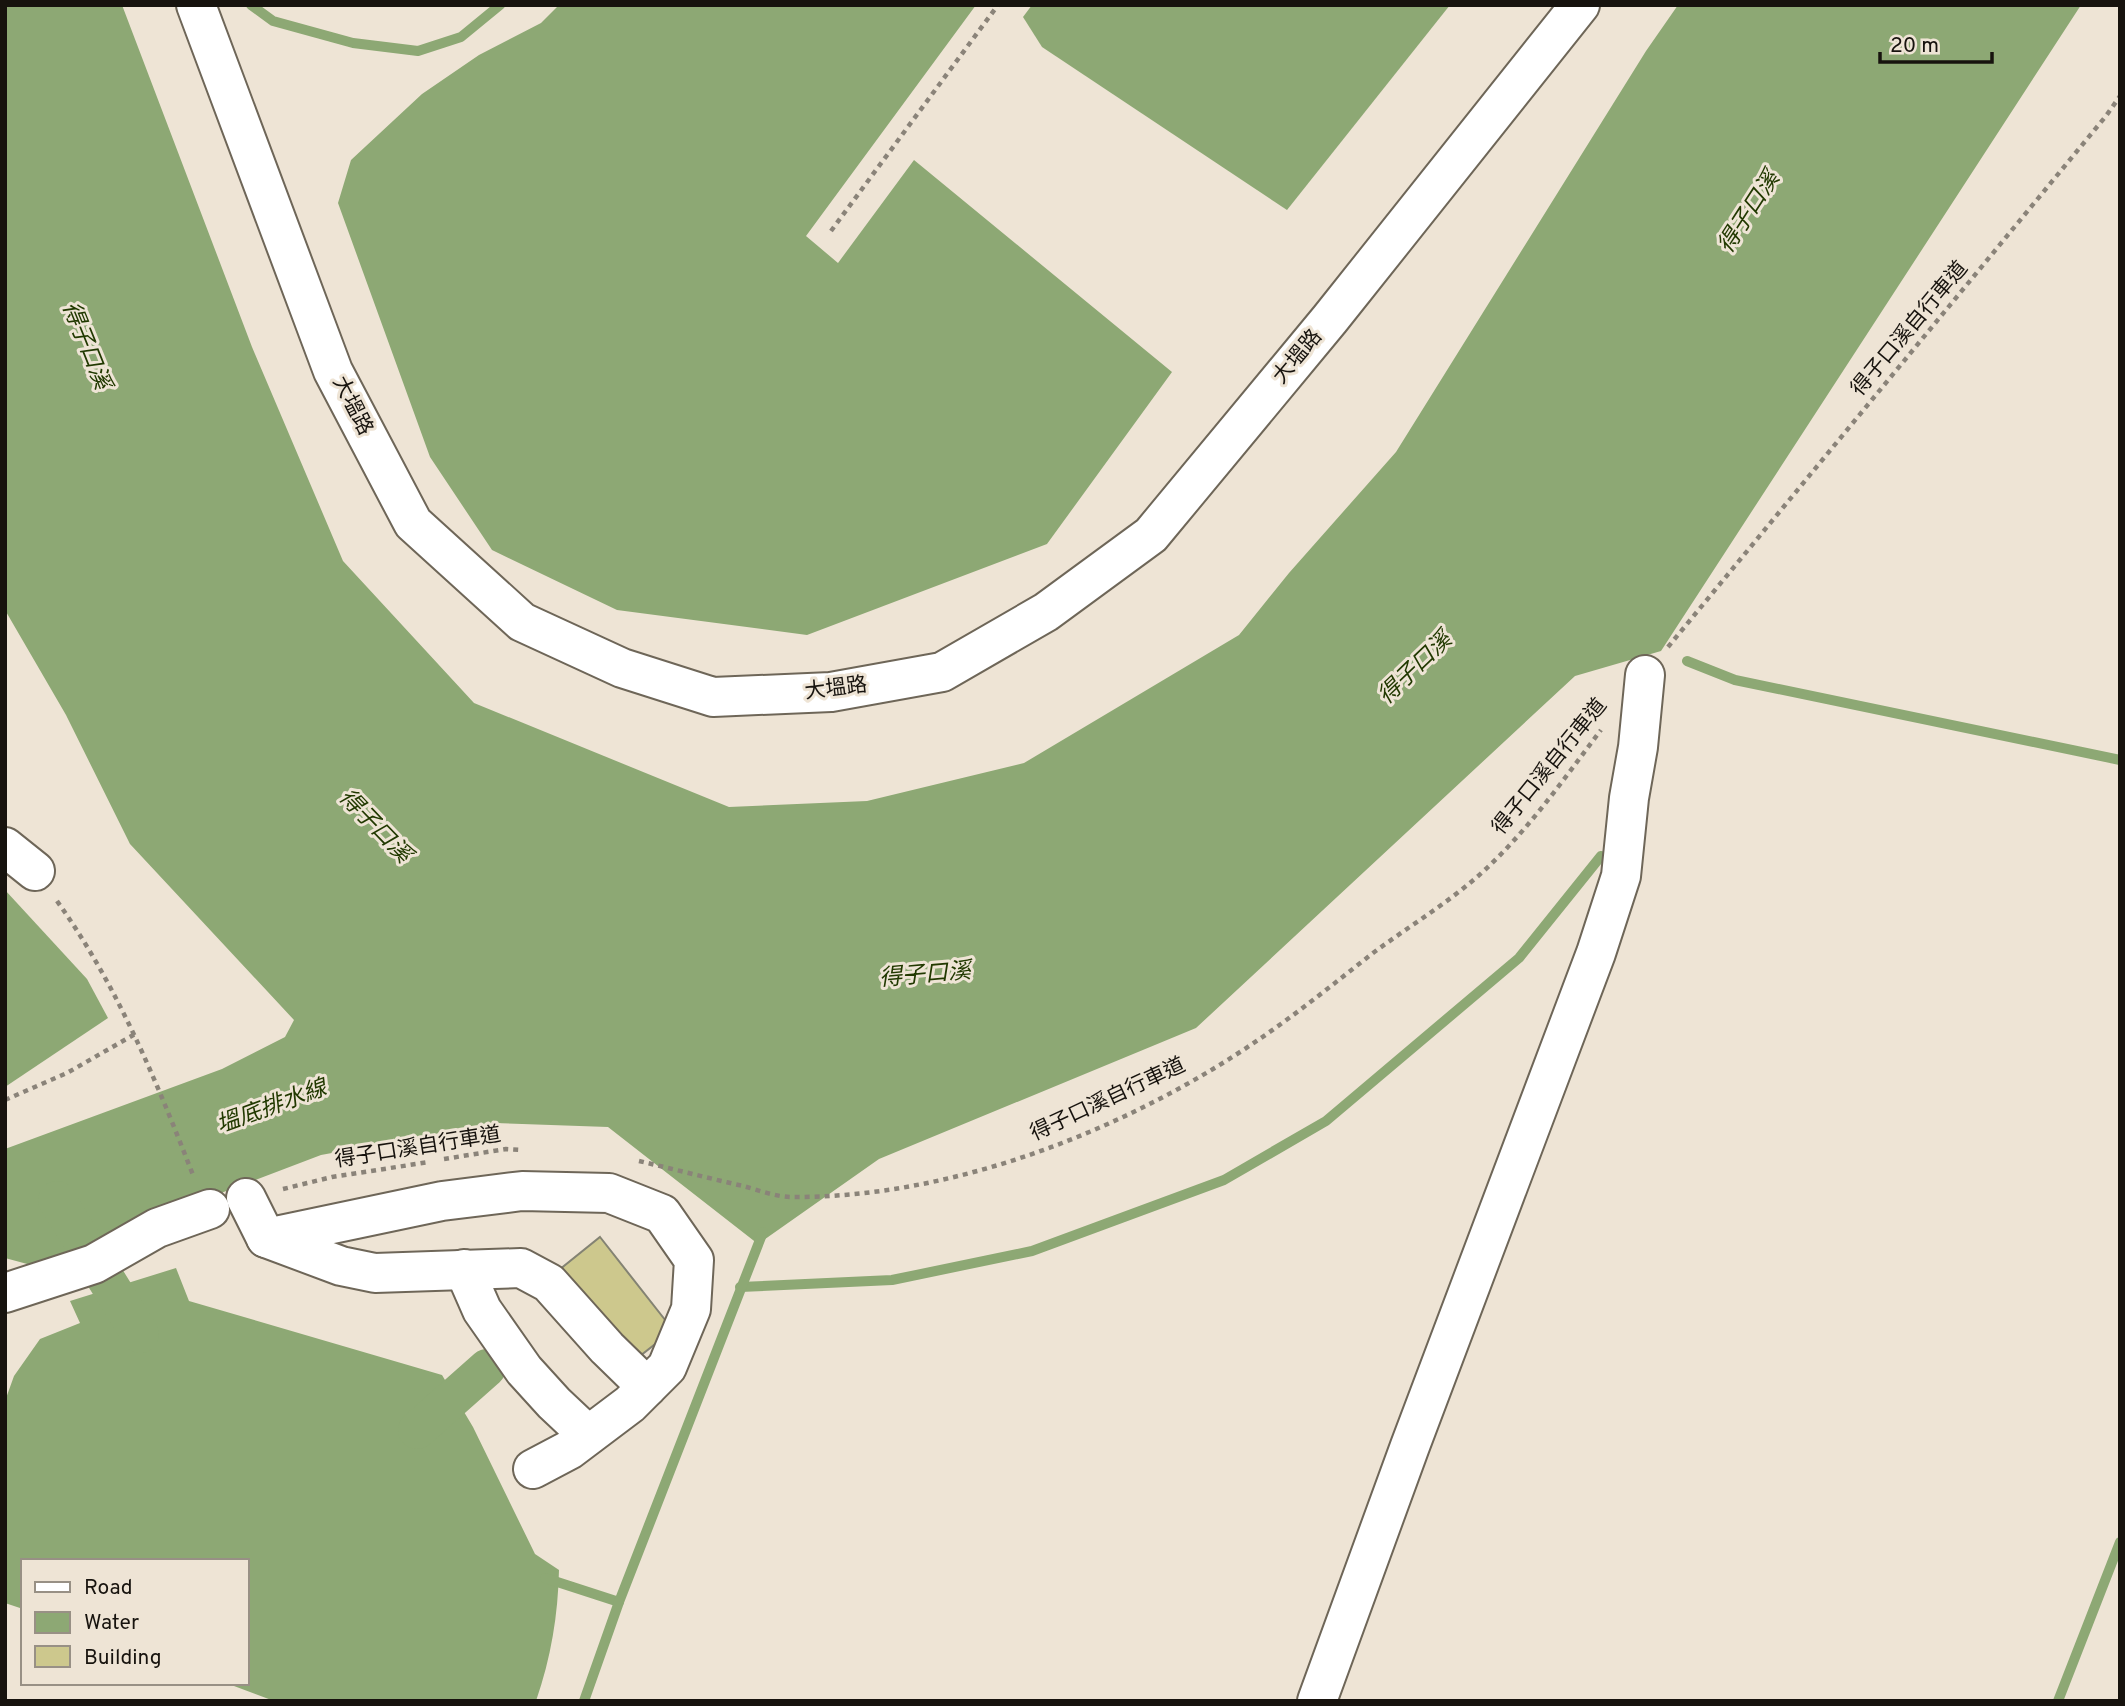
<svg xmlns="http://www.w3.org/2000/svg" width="2125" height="1706" viewBox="0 0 2125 1706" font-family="Overpass,'Noto Sans TC',sans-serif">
<rect width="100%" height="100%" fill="#eee4d5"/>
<!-- water -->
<g fill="#8da874">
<polygon points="5,5 122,5 252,347 343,561 474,703 729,807 867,801 1024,763 1239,635 1289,573 1396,452 1646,51 1678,5 2081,5 1661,651 1575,676 1196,1028 879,1159 758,1244 608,1127 495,1123 321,1155 31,1265 5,1258 5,1149 222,1069 285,1037 294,1020 130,844 66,715 5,610"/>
<polygon points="559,5 976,5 806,236 838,263 914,160 1172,372 1047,544 807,635 617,610 492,550 430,457 338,203 351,160 422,94 479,55 541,23"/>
<polygon points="1032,5 1450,5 1287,210 1042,47 1023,17"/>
<polygon points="5,890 87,979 108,1018 5,1087"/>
<path d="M176 1268 189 1301 442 1375 473 1427 535 1554 559 1570C558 1615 551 1658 536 1701H274L226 1683H247V1561H23V1609L5 1603V1401L14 1376 40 1339 80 1323 70 1301Z"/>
</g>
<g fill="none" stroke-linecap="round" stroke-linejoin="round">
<!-- stream -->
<g stroke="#8da874" stroke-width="10">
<polyline points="251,5 273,21 353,43 418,51 461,37 500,5"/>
<polyline points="1687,661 1735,680 2120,760"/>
<polyline points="740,1287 892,1280 1032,1251 1224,1180 1326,1121 1519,958 1601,856"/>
<polyline points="545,1578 619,1602"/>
<polyline points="584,1701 619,1602 763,1232"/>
<polyline points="2058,1701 2120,1542"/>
</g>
<!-- canal -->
<g stroke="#8da874" stroke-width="38">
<polyline points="57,1200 140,1334"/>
<polyline points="417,1430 487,1368"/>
</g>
</g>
<!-- building -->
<polygon fill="#cdc88d" stroke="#848373" stroke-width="2" points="600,1237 673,1330 617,1374 544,1282"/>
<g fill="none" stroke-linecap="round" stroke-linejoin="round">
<defs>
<g id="minor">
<polyline points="196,5 333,371 413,523 522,622 622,668 713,697 831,692 942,672 1046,612 1151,535 1330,319 1580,5"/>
<polyline points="5,847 35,871"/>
<polyline points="246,1198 266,1238 442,1201 522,1191 609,1193 662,1214 694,1260 691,1309 667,1367 630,1404 569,1450 533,1469"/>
<polyline points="266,1238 341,1266 375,1273 521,1268 549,1283 607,1348 647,1387"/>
<polyline points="464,1269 482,1310 524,1370 554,1403 588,1435"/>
<polyline points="5,1293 94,1264 157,1228 210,1209"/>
<polyline points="1317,1701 1410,1446 1596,953 1621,876 1629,798 1638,747 1645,675"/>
</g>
</defs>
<!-- minor casing -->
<use href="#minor" stroke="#6e6658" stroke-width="42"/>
<!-- path -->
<g stroke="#8a8379" stroke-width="4.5" stroke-dasharray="5 5" stroke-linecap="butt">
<polyline points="831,231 998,5"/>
<polyline points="1668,647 2106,116 2120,96"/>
<path d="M57 901C117 985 156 1080 193 1175"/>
<polyline points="5,1100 67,1073 135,1034"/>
<polyline points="444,1159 506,1149 522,1150"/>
<path d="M639 1161C673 1169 708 1178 743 1186 758 1190 776 1197 792 1197 954 1198 1129 1129 1261 1038 1299 1012 1336 982 1373 953 1412 924 1455 899 1490 865 1532 825 1566 776 1601 730"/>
<polyline points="283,1189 332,1177 429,1162"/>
</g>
<!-- minor -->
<use href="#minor" stroke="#fff" stroke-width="38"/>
</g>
<g text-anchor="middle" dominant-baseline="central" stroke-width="6" stroke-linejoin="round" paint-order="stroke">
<!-- street labels -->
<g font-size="21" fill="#17130e" stroke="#eee4d5">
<text transform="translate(1910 329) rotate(-50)">得子口溪自行車道</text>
<text transform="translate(1298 357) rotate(-50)">大塭路</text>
<text transform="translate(352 406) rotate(63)">大塭路</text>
<text transform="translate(836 689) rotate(-7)">大塭路</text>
<text transform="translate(1550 767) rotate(-51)">得子口溪自行車道</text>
<text transform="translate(1108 1100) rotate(-25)">得子口溪自行車道</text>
<text transform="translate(418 1148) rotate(-9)">得子口溪自行車道</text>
</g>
<!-- water labels -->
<g font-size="23" font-style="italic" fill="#213900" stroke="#eee4d5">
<text transform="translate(1750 213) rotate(-57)">得子口溪</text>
<text transform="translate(85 346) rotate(68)">得子口溪</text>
<text transform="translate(1416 669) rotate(-44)">得子口溪</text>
<text transform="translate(374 827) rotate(46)">得子口溪</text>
<text transform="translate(925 976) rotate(-5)">得子口溪</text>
<text transform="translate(272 1108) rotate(-20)">塭底排水線</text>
</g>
</g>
<!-- border -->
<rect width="2125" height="1706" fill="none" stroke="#17130e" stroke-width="14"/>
<!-- legend -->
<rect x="21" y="1559" width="228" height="126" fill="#eee4d5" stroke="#989085" stroke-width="2"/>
<rect x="35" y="1582" width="35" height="10" fill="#ffffff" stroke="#989085" stroke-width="2"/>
<text x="84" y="1594" font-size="21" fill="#17130e">Road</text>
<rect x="35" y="1612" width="35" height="21" fill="#8da874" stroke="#989085" stroke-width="2"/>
<text x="84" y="1629" font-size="21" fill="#17130e">Water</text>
<rect x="35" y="1646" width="35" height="21" fill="#cdc88d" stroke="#989085" stroke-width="2"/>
<text x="84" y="1664" font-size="21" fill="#17130e">Building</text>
<!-- scale -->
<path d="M1880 52v10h112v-10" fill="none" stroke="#17130e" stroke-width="3.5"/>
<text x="1890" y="52" font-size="21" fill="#17130e" stroke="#eee4d5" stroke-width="5" paint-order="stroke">20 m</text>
</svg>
